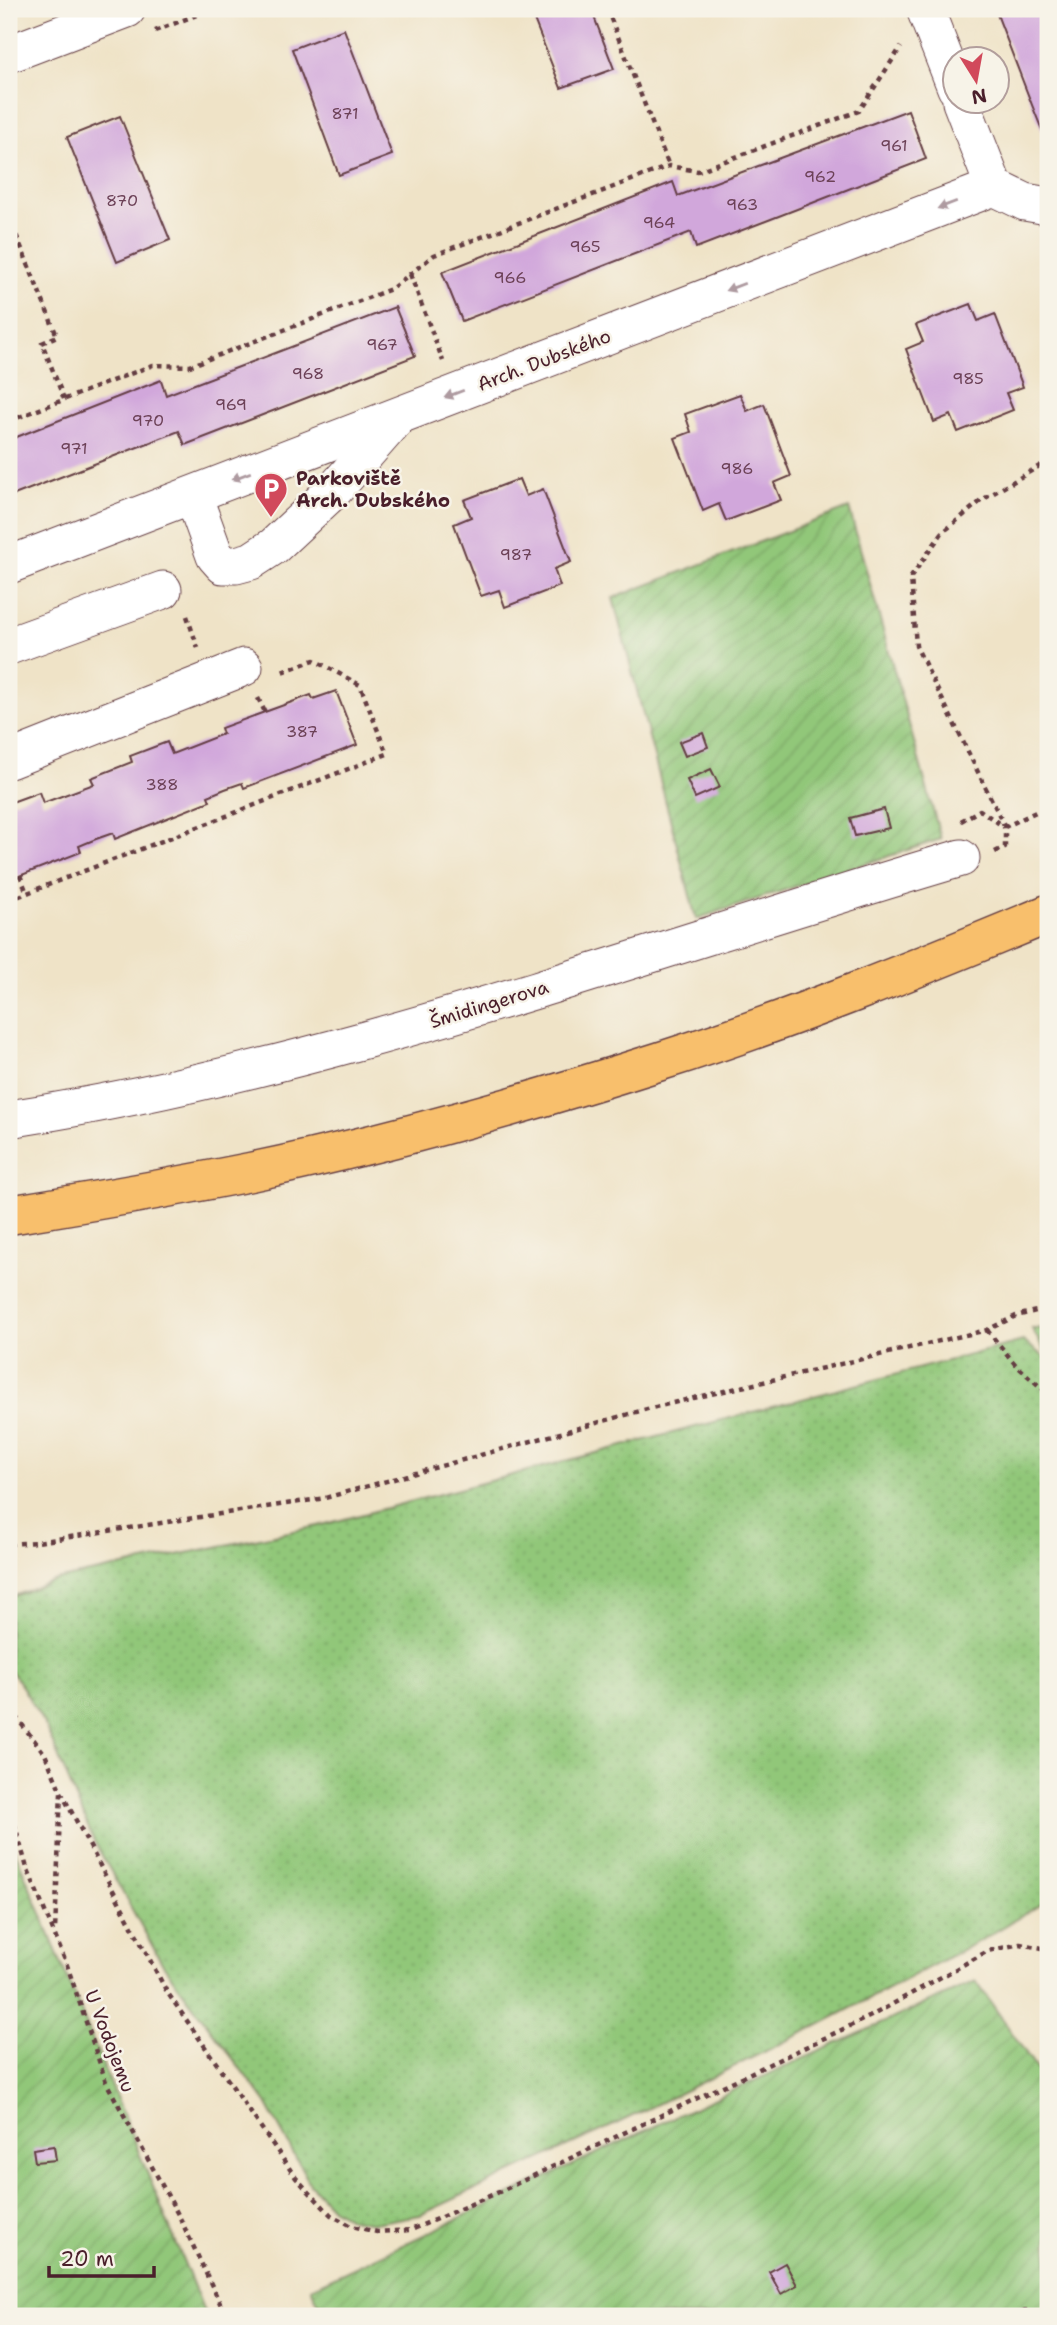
<svg xmlns="http://www.w3.org/2000/svg" width="1057" height="2325" viewBox="0 0 1057 2325" font-family="'Shantell Sans',sans-serif">
<defs>
<pattern id="grass-dots" width="8" height="8" patternUnits="userSpaceOnUse" patternTransform="scale(1.75)"><rect width="8" height="8" fill="#91c779"/><path d="M2 2h.1M6 6h.1" fill="none" stroke="#7faa69" stroke-width="1.8" stroke-linecap="round"/></pattern>
<pattern id="garden-furrows" width="10" height="10" patternUnits="userSpaceOnUse" patternTransform="scale(1.75)"><rect width="10" height="10" fill="#91c779"/><path d="M-1 1l2-2M0 10L10 0M9 11l2-2" fill="none" stroke="#7faa69"/></pattern>
</defs>
<rect width="100%" height="100%" fill="#f7f3e8"/>
<filter id="ink" filterUnits="userSpaceOnUse"><feTurbulence type="fractalNoise" baseFrequency=".0143" numOctaves="2"/><feDisplacementMap in="SourceGraphic" scale="14" xChannelSelector="R" yChannelSelector="G"/><feConvolveMatrix kernelMatrix="1 2 1 2 8 2 1 2 1" color-interpolation-filters="sRGB"/></filter>
<filter id="wash" filterUnits="userSpaceOnUse"><feTurbulence type="fractalNoise" baseFrequency=".00686" numOctaves="4" result="noise"/><feDisplacementMap in="SourceGraphic" scale="28" xChannelSelector="R" yChannelSelector="G"/><feGaussianBlur stdDeviation="1.57" result="paint"/><feColorMatrix in="noise" values="0 0 0 0 0 0 0 0 0 0 0 0 0 0 0 0 0 1.4 0 .05"/><feComposite in="paint" operator="in"/></filter>
<g filter="url(#wash)">
<rect width="100%" height="100%" fill="#efe3c7"/>
<!-- grass -->
<polygon fill="url(#grass-dots)" stroke="#6e7352" stroke-width="2" points="1023,1341 1048,1360 1048,1900 983,1939 817,2026 616,2124 420,2215 374,2223 351,2219 332,2208 310,2184 266,2103 163,1965 94,1841 46,1727 23,1688 9,1668 9,1598 56,1580 318,1526"/>
<!-- garden -->
<g fill="url(#garden-furrows)" stroke="#6e7352" stroke-width="2">
<polygon points="849,508 941,839 696,919 613,598"/>
<polygon points="1048,1328 1048,1357 1032,1329"/>
<polygon points="9,1836 206,2316 9,2316"/>
<polygon points="976,1981 1048,2085 1048,2316 325,2316 311,2288 689,2110"/>
</g>
<g id="blocks">
<!-- building -->
<g fill="#d1a7db">
<polygon points="530,9 591,9 614,69 561,88"/>
<polygon points="995,9 1048,9 1048,145 1032,105"/>
<polygon points="344,29 392,155 339,175 292,49"/>
<polygon points="908,110 926,159 696,248 691,232 462,321 442,272 673,182 678,196"/>
<polygon points="120,116 170,240 117,262 67,137"/>
<polygon points="971,304 978,321 995,314 1023,387 1006,393 1013,410 958,432 951,415 934,422 906,349 923,342 916,325"/>
<polygon points="395,307 415,356 185,445 179,431 9,497 9,440 161,380 166,395"/>
<polygon points="740,394 747,411 764,404 791,476 774,483 781,500 726,521 719,504 703,511 675,438 691,432 685,414"/>
<polygon points="519,479 526,496 543,489 571,562 554,569 560,586 505,607 499,590 481,596 454,524 471,517 464,500"/>
<polygon points="336,691 357,745 244,788 242,783 225,789 208,796 210,801 115,839 113,833 96,839 79,846 81,852 9,880 9,803 39,792 43,803 94,784 91,778 132,762 130,756 167,742 172,754 223,734 221,728 311,695 313,699"/>
<polygon points="703,733 708,747 685,756 679,742"/>
<polygon points="711,769 720,787 695,798 687,780"/>
<polygon points="884,809 889,828 855,836 850,818"/>
<polygon points="54,2146 56,2160 35,2162 33,2149"/>
<polygon points="785,2263 797,2285 781,2294 769,2272"/>
<polygon points="1026,2309 1031,2316 1014,2316"/>
</g>
</g>
</g>
<g filter="url(#ink)">
<use href="#blocks" fill-opacity="0" stroke="#633c42" stroke-width="2"/>
<g fill="none" stroke-linecap="round" stroke-linejoin="round">
<defs>
<g id="minor">
<polyline points="925,9 956,88"/>
<polyline points="9,54 127,9"/>
<polyline points="994,187 1025,202 1048,206"/>
<polyline points="193,495 215,556 223,565 236,565 251,561 274,546 334,490 397,418"/>
<polyline points="9,565 994,187 961,102"/>
<polyline points="9,646 163,590"/>
<polyline points="9,760 244,667"/>
<path d="M9 1119C335 1068 645 951 961 858"/>
</g>
<path id="major" d="M9 1215C89 1202 170 1188 250 1172 389 1143 526 1104 661 1061 793 1019 921 967 1048 914"/>
</defs>
<!-- minor casing -->
<use href="#minor" stroke="#633c42" stroke-width="39"/>
<!-- major casing -->
<use href="#major" stroke="#633c42" stroke-width="41"/>
<!-- path -->
<g stroke="#633c42" stroke-width="4.5" stroke-dasharray="5 5" stroke-linecap="butt">
<polyline points="607,9 669,166"/>
<polyline points="155,31 212,9"/>
<polyline points="9,217 57,336 42,343 64,399"/>
<polyline points="410,274 443,361"/>
<polyline points="9,421 153,365 190,366 391,289 434,255 669,166 698,171 859,111 901,47"/>
<polyline points="187,616 198,648"/>
<polyline points="258,698 265,712"/>
<polyline points="961,821 980,810 1004,827"/>
<polyline points="1005,827 916,646 911,577 942,533 982,500 1048,461"/>
<polyline points="995,852 1005,847 1005,827 1048,806"/>
<polyline points="20,875 27,893"/>
<polyline points="9,900 387,754 360,685 314,660 279,673"/>
<polyline points="987,1330 1015,1364 1048,1394"/>
<polyline points="9,1544 37,1542 325,1498 651,1408 987,1330 1016,1316 1048,1308"/>
<polyline points="9,1708 45,1754 61,1792 55,1931"/>
<polyline points="61,1792 167,1992 296,2178 331,2215 352,2226 377,2232 411,2230 499,2192 871,2016 988,1951 1020,1944 1048,1949"/>
<polyline points="9,1804 27,1868 67,1965 106,2082 181,2220 226,2316"/>
</g>
<!-- minor -->
<use href="#minor" stroke="#fff" stroke-width="37"/>
<!-- major -->
<use href="#major" stroke="#f8bf6c" stroke-width="38"/>
</g>
<!-- one-way arrows -->
<defs><path id="oneway-solid" d="M-6-.8H1V-3.2L6.5 0L1 3.2V.8H-6Z" transform="scale(1.75)"/></defs>
<g fill="#ae9aa0">
<use href="#oneway-solid" transform="translate(947 205) rotate(159)"/>
<use href="#oneway-solid" transform="translate(735 287) rotate(159)"/>
<use href="#oneway-solid" transform="translate(454 394) rotate(159)"/>
<use href="#oneway-solid" transform="translate(241 476) rotate(159)"/>
</g>
</g>
<!-- icons -->
<defs>
<symbol id="parking-pin" viewBox="-11 -11 22 30"><path d="M0 17L-7.5 6A9.5 9.5 0 1 1 7.5 6Z" fill="#d1495b" stroke="#f7f3e8"/><path d="M-3.5-5.5H1a3.5 3.5 0 0 1 0 7H-1V5.5H-3.5ZM-1-3.4V-.6H.8a1.4 1.4 0 0 0 0-2.8Z" fill="#fff"/></symbol>
</defs>
<g fill-rule="evenodd">
<use href="#parking-pin" x="252" y="470" width="38" height="52"/>
</g>
<g text-anchor="middle" dominant-baseline="central" stroke-width="5" stroke-linejoin="round" paint-order="stroke">
<!-- number labels -->
<g font-size="16" fill="#6c4157">
<text x="345" y="113">871</text>
<text x="894" y="145">961</text>
<text x="820" y="176">962</text>
<text x="122" y="200">870</text>
<text x="742" y="204">963</text>
<text x="659" y="222">964</text>
<text x="585" y="246">965</text>
<text x="510" y="277">966</text>
<text x="382" y="344">967</text>
<text x="308" y="373">968</text>
<text x="968" y="378">985</text>
<text x="231" y="404">969</text>
<text x="148" y="420">970</text>
<text x="74" y="448">971</text>
<text x="737" y="468">986</text>
<text x="516" y="554">987</text>
<text x="302" y="731">387</text>
<text x="162" y="784">388</text>
</g>
<!-- street labels -->
<g font-size="19" fill="#4a1f2b" stroke="#f7f3e8">
<text transform="translate(544 360) rotate(-21)">Arch. Dubského</text>
<text transform="translate(489 1004) rotate(-17)">Šmidingerova</text>
<text transform="translate(110 2041) rotate(69)">U Vodojemu</text>
</g>
<!-- poi labels -->
<g font-size="19" font-weight="bold" fill="#4a1f2b" stroke="#f7f3e8" text-anchor="start">
<text x="296" y="478">Parkoviště<tspan x="296" dy="22">Arch. Dubského</tspan></text>
</g>
</g>
<!-- margin -->
<rect width="1057" height="2325" fill="none" stroke="#f7f3e8" stroke-width="35"/>
<!-- north arrow -->
<g transform="translate(976 80) rotate(169)"><circle r="33" fill="#f7f3e8" stroke="#b29e9c" stroke-width="2"/>
<path d="M0-5L12 26L0 18L-12 26Z" fill="#d1495b"/>
<text y="-10" font-size="19" font-weight="bold" text-anchor="middle" fill="#4a1f2b">N</text>
</g>
<!-- scale -->
<path d="M49 2266v10h105v-10" fill="none" stroke="#4a1f2b" stroke-width="3.5"/>
<text x="60" y="2266" font-size="21" fill="#4a1f2b" stroke="#f7f3e8" stroke-width="5" paint-order="stroke">20 m</text>
</svg>
